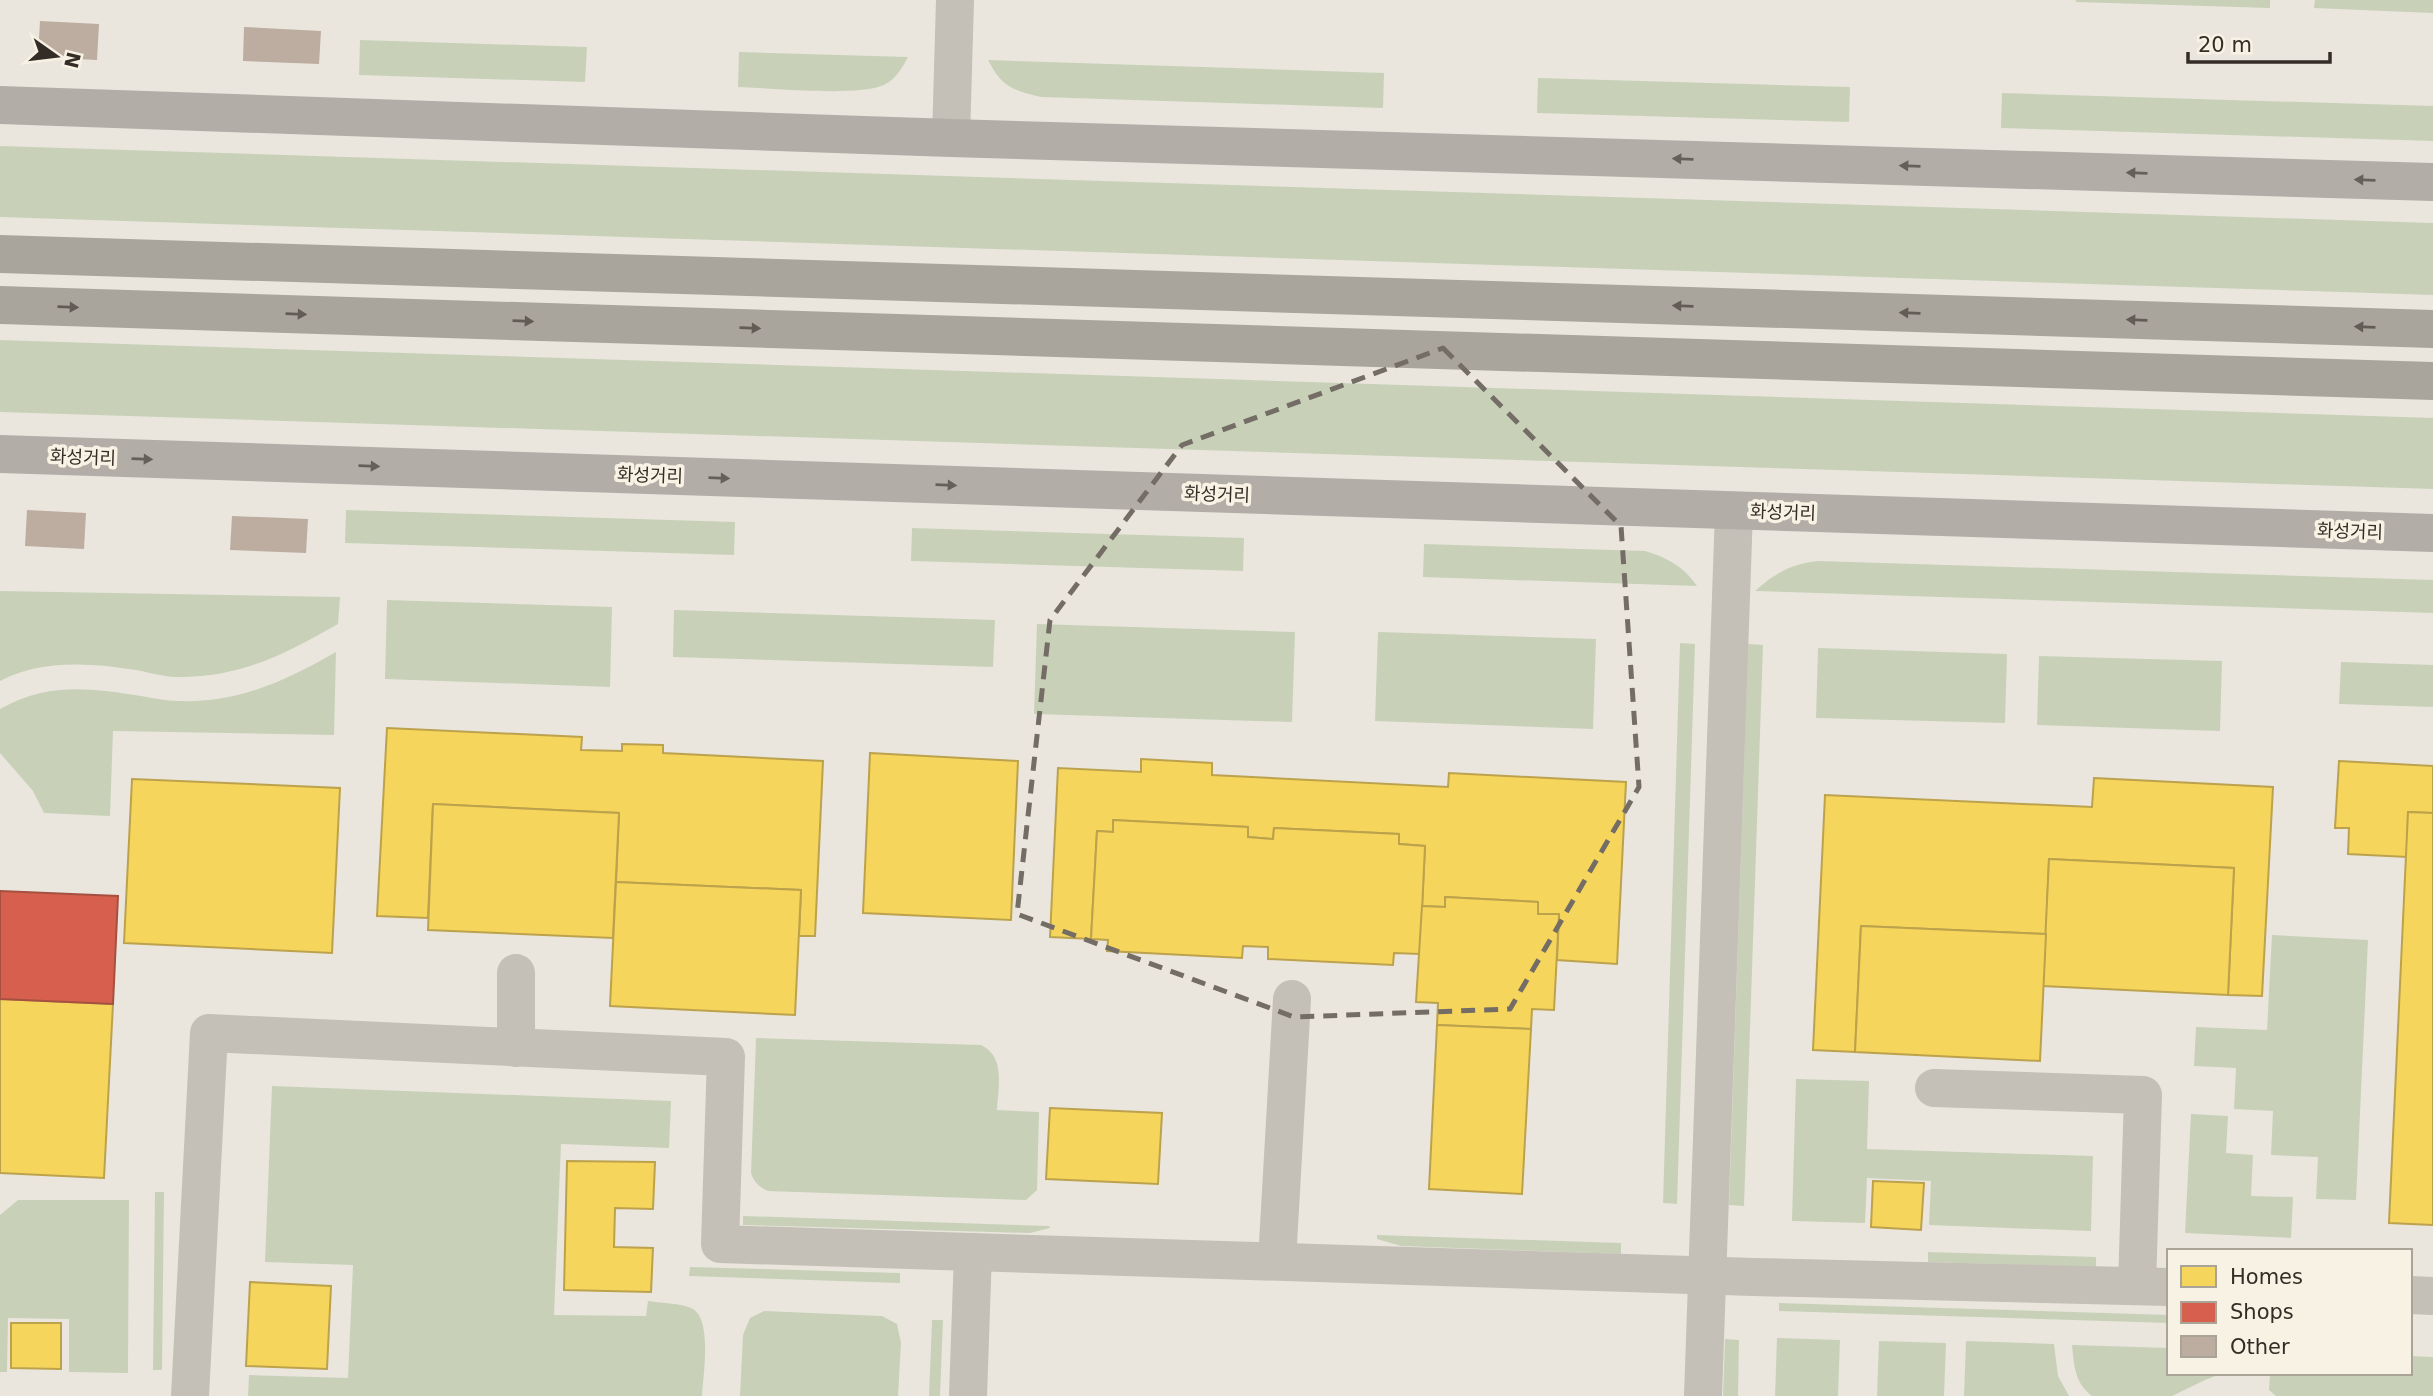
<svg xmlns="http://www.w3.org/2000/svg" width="2433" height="1396" viewBox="0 0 2433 1396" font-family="'DejaVu Sans','Noto Sans KR',sans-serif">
<rect width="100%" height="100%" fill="#eae6de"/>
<!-- green -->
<g fill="#c8d1b8">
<polygon points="2076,0 2270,0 2270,8 2076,2"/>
<polygon points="2315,0 2433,0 2433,13 2314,8"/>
<polygon points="360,40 587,47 585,82 359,75"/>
<path d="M739 52 908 57C902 68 896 79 884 85 857 97 771 88 738 87Z"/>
<path d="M988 60 1384 73 1383 108 1041 97C1012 90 1002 87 988 60Z"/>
<polygon points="1538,78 1850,87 1849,122 1537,113"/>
<polygon points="2002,93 2433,106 2433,141 2001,128"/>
<polygon points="0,146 2433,223 2433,295 0,217"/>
<polygon points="0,340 2433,418 2433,489 0,412"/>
<polygon points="346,510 735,522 734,555 345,543"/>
<polygon points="912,528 1244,538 1243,571 911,561"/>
<path d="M1424 544 1645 551C1668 558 1683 566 1697 586L1423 577Z"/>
<path d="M1818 561 2433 580V613L1755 591C1775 573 1791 564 1818 561Z"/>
<path d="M0 591 340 597 338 624C287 653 244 676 184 677 168 678 151 673 136 670 91 663 42 659 0 681Z"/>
<polygon points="387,600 612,607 610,687 385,679"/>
<polygon points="674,610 995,620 993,667 673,657"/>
<polygon points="1037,624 1295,632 1292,722 1034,714"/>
<polygon points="1378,632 1596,639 1593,729 1375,721"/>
<polygon points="1680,643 1695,644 1677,1204 1663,1203"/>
<polygon points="1748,644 1763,645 1744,1206 1729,1205"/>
<polygon points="1818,648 2007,654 2005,723 1816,718"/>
<path d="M336 652 334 735 113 731 110 816 44 813 33 791 0 753V709C47 682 91 688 141 696 154 698 166 701 179 701 239 703 285 681 336 652Z"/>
<polygon points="2039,656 2222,661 2220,731 2037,725"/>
<polygon points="2341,662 2433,665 2433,707 2339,704"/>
<polygon points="2272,935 2368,940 2356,1200 2316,1199 2318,1157 2271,1155 2273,1111 2234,1109 2236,1068 2194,1066 2196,1027 2267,1030"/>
<path d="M756 1038 981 1045C1006 1057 998 1087 997 1110L1039 1112 1037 1190 1026 1200 768 1191C759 1187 754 1182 751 1173Z"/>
<polygon points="1796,1079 1869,1081 1867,1149 2093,1156 2091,1231 1929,1225 1931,1181 1867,1178 1865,1223 1792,1221"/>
<path d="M272 1086 671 1101 669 1148 561 1144 554 1315 646 1316 648 1301C661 1303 678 1303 691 1308 713 1317 703 1376 702 1396H248L249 1375 348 1378 353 1265 265 1262Z"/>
<polygon points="2191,1114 2228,1116 2226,1153 2253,1155 2251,1196 2293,1197 2291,1238 2185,1233"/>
<polygon points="155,1192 164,1192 162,1370 153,1370"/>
<polygon points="18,1200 129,1200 128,1373 69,1372 69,1319 8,1318 7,1372 0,1372 0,1215"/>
<polygon points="743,1216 1049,1226 1050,1228 1030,1233 743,1225"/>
<polygon points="1377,1235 1621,1243 1621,1254 1401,1246 1377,1239"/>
<polygon points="1928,1252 2096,1257 2096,1267 1928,1262"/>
<polygon points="690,1267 900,1273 900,1283 689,1276"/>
<polygon points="1779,1303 2169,1315 2169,1323 1779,1311"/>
<polygon points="764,1311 882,1316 897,1324 901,1343 898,1396 740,1396 743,1335 750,1318"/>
<polygon points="932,1320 943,1320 940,1396 929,1396"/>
<polygon points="1777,1338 1840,1340 1838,1396 1775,1396"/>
<polygon points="1725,1339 1739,1340 1738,1396 1723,1396"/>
<polygon points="1879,1341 1946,1343 1944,1396 1877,1396"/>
<polygon points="1966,1341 2054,1344 2058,1376 2069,1396 1964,1396"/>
<path d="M2072 1345 2169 1348V1373H2223L2205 1380 2172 1396H2092C2075 1383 2074 1366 2072 1345Z"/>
<polygon points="2410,1356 2433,1357 2433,1396 2276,1396 2269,1390 2270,1373 2410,1373"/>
</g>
<!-- homes -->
<g fill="#f6d55c" stroke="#bca24c" stroke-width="2">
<polygon points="387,728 582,737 581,750 622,751 622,744 663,745 663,753 823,761 815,936 799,936 801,890 616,882 619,813 433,804 428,918 377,916"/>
<polygon points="870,753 1018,761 1011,920 863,913"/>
<polygon points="1141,759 1212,763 1212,775 1448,787 1449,773 1626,782 1617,964 1557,960 1559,914 1538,914 1538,902 1445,897 1445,907 1422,906 1425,846 1399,844 1399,834 1274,828 1273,839 1248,837 1248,827 1113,820 1113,832 1097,831 1091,939 1050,937 1058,768 1141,772"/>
<polygon points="2339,761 2433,766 2433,813 2408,812 2407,857 2348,854 2349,828 2335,828"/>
<polygon points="2094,778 2273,787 2262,996 2228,995 2234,868 2049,859 2046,934 1861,926 1855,1052 1813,1050 1825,795 2092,807"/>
<polygon points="132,779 340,788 332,953 124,943"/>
<polygon points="433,804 619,813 613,938 428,930"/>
<polygon points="2408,812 2433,813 2433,1225 2389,1223"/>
<polygon points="1113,820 1248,827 1248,837 1273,839 1274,828 1399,834 1399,844 1425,846 1420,954 1394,953 1393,965 1268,959 1268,947 1243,946 1242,958 1107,951 1108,940 1091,939 1097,831 1113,832"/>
<polygon points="2049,859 2234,868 2228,995 2043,986"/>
<polygon points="616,882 801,890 795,1015 610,1006"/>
<polygon points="1445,897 1538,902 1538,914 1559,914 1554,1010 1532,1009 1531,1029 1437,1025 1438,1003 1416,1002 1422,906 1445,907"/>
<polygon points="1861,926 2046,934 2040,1061 1855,1052"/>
<polygon points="0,999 113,1004 104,1178 0,1173"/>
<polygon points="1437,1025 1531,1029 1522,1194 1429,1189"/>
<polygon points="1050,1108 1162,1113 1158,1184 1046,1179"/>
<polygon points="567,1161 655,1162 653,1209 615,1208 614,1247 653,1248 651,1292 564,1290"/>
<polygon points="1873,1181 1924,1183 1921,1230 1871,1227"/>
<polygon points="250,1282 331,1286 327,1369 246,1366"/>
<polygon points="11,1323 61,1323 61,1369 11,1368"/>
</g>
<!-- shops -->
<polygon fill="#d6604d" stroke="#a55041" stroke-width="2" points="0,891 118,896 113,1004 0,999"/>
<!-- building -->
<g fill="#bdada0">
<polygon points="40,21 99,24 97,60 38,57"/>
<polygon points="244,27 321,31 319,64 243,61"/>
<polygon points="27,510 86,513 84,549 25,546"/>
<polygon points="232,516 308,519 306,553 230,550"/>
</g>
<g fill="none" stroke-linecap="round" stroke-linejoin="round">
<!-- minor -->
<g stroke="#c4bfb7" stroke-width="38">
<polyline points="951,138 955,0"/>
<polyline points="516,1048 516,973"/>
<polyline points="1934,1088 2143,1095 2137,1286"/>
<polyline points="1277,1261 1292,999"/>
<polyline points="2410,1295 2433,1296"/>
<polyline points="190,1396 209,1033 726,1057 720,1244 1754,1277 2169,1287"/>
<polyline points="968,1396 973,1252"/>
<polyline points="1703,1396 1734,511"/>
</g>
<!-- major -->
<g stroke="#b2ada7" stroke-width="38">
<polyline points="0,105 951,138 2433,182"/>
<polyline points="0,454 2433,533"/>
</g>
<!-- highway -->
<g stroke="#a9a59d" stroke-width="38">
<polyline points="0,254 2433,329"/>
<polyline points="0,305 2433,381"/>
</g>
</g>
<!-- one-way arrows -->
<defs><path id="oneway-solid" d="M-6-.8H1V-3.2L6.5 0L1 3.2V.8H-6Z" transform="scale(1.75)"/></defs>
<g fill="#66605a">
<use href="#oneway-solid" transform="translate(1683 159) rotate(-178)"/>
<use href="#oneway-solid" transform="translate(1910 166) rotate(-178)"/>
<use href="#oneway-solid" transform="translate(2137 173) rotate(-178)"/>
<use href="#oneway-solid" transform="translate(2365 180) rotate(-178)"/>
<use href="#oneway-solid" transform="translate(142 459) rotate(2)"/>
<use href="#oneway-solid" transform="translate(369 466) rotate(2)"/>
<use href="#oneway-solid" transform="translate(719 478) rotate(2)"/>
<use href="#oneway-solid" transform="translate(946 485) rotate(2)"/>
</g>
<g fill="#635c56">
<use href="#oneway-solid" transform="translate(1683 306) rotate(-178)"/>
<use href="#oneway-solid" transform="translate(68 307) rotate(2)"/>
<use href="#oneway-solid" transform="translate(1910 313) rotate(-178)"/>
<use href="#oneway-solid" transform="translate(296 314) rotate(2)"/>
<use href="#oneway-solid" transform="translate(2137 320) rotate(-178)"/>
<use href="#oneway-solid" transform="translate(523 321) rotate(2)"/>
<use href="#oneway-solid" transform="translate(2365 327) rotate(-178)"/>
<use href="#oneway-solid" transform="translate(750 328) rotate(2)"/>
</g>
<!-- marked area -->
<path fill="none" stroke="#746d66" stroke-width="5" stroke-dasharray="14 9" stroke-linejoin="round" d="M1443 348 1621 526 1639 787 1510 1009 1294 1017 1017 914 1050 620 1182 445Z"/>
<g text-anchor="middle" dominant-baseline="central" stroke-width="7" stroke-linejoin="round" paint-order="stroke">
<!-- street labels -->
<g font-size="18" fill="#342c26" stroke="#f8f2e4">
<text transform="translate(83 457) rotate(2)">화성거리</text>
<text transform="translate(650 475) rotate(2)">화성거리</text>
<text transform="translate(1217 494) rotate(2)">화성거리</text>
<text transform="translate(1783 512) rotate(2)">화성거리</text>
<text transform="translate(2350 531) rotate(2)">화성거리</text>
</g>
</g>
<!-- legend -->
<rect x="2167" y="1249" width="245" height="126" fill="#f8f2e4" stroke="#aaa398" stroke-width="2"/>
<rect x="2181" y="1266" width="35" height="21" fill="#f6d55c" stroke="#aaa398" stroke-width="2"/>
<text x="2230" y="1284" font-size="21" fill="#342c26">Homes</text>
<rect x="2181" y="1302" width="35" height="21" fill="#d6604d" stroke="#aaa398" stroke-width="2"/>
<text x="2230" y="1319" font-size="21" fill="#342c26">Shops</text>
<rect x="2181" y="1336" width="35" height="21" fill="#bdada0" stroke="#aaa398" stroke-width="2"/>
<text x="2230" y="1354" font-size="21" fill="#342c26">Other</text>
<!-- north arrow -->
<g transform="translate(56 56) rotate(104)" stroke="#f8f2e4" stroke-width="5" paint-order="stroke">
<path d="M0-5L12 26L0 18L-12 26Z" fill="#342c26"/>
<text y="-10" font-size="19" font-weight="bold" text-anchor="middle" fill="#342c26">N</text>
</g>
<!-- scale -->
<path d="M2188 52v10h142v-10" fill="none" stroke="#342c26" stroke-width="3.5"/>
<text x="2198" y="52" font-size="21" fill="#342c26" stroke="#f8f2e4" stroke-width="5" paint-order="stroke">20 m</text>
</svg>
